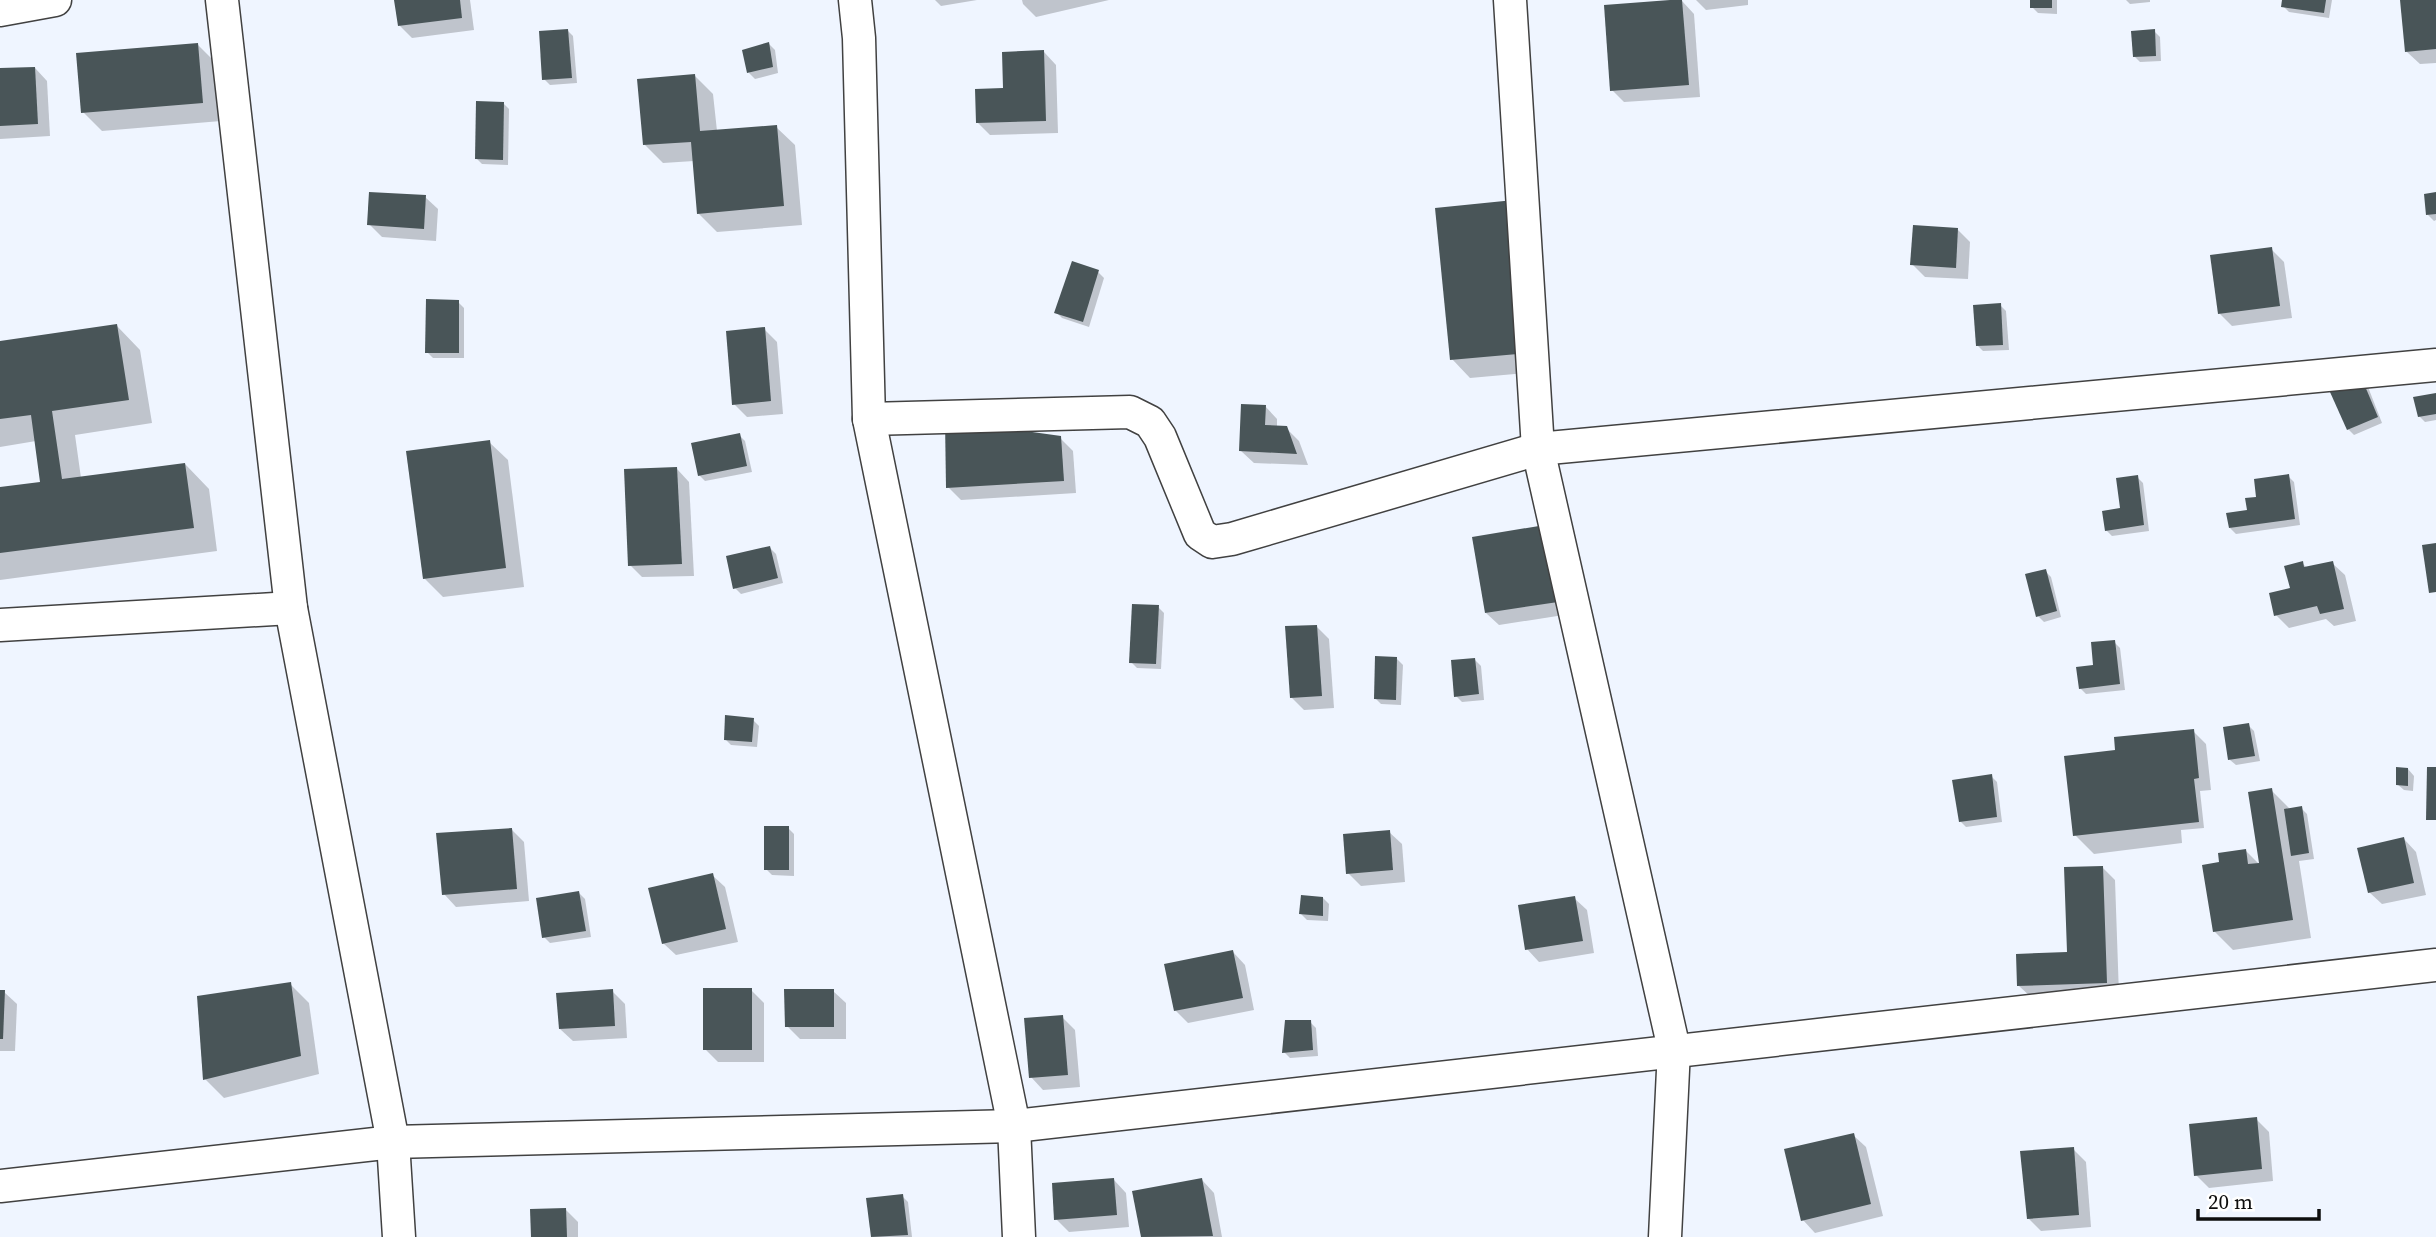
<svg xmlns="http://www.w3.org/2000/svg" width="2436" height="1237" viewBox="0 0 2436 1237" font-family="'Source Serif 4',serif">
<rect width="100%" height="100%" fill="#eff5ff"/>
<!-- shadow -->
<g fill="#0003">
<polygon points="396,0 470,0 474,30 412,38 400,26"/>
<polygon points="935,0 977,0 941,6"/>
<polygon points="1022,0 1109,0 1036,17 1023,4"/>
<polygon points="1696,0 1748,0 1748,5 1706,10"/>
<polygon points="2032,0 2057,0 2057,14 2038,13 2032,7"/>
<polygon points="2126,0 2150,0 2150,2 2130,4"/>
<polygon points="2284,0 2332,0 2329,18 2289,12 2283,6"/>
<polygon points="2402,0 2436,0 2436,63 2420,64 2407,52"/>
<polygon points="1682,1 1694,14 1700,97 1624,102 1612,90"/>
<polygon points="567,30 573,36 577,83 550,85 544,79"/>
<polygon points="2154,31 2160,37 2161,61 2140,62 2134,56"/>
<polygon points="197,44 216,63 221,121 102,131 83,112"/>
<polygon points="769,44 775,50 778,73 755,79 749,73"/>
<polygon points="1044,52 1056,65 1058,133 990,135 977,122"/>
<polygon points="35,68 47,81 50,136 0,139 0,70"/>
<polygon points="695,76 713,94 717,131 776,127 795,145 802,225 717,232 698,213 694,161 663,163 644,144"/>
<polygon points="503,103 509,109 508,165 482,164 476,158"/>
<polygon points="2436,194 2436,220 2434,221 2428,215"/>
<polygon points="425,197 438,209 436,241 382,237 369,224"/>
<polygon points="1513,202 1547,371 1470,378 1452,359"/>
<polygon points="1957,229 1970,242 1968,279 1925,277 1912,264"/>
<polygon points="2271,249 2284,262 2292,318 2232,326 2220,314"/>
<polygon points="1098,272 1104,278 1089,327 1062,318 1056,312"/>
<polygon points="458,302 464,308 464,358 433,358 427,352"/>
<polygon points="2000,305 2006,311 2009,350 1983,351 1977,345"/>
<polygon points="116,325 140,350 152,423 75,435 81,478 185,464 209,489 217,551 0,580 0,489 42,483 36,441 0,447 0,343"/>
<polygon points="764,329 777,342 783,414 747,417 734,404"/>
<polygon points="2362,381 2368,387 2382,423 2354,435 2348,429"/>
<polygon points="2436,395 2436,420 2425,422 2419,416"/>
<polygon points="1265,406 1277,419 1277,427 1286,428 1299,441 1308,465 1254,463 1241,451"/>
<polygon points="739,435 745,441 752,472 705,481 699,475"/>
<polygon points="1060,438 1073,451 1076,493 961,500 948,487"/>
<polygon points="489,442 508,460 524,587 443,597 424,578"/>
<polygon points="677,469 689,482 694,576 642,577 630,565"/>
<polygon points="2288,476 2294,482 2300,525 2236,534 2230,528 2249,512 2258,498"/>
<polygon points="2137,477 2143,483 2149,531 2112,536 2106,530 2122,510"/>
<polygon points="1544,527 1570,614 1499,625 1486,613"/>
<polygon points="770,548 776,554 783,583 741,594 735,588"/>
<polygon points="2302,563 2307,568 2332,563 2345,575 2356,621 2334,626 2326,619 2289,628 2276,615 2292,590"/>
<polygon points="2045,571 2051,577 2061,617 2044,622 2038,616"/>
<polygon points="1158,607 1164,613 1161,669 1137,668 1131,662"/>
<polygon points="1316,626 1329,639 1334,708 1304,710 1291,697"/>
<polygon points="2114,642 2120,648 2125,690 2086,694 2080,688"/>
<polygon points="1397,659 1403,665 1401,705 1381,704 1375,698"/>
<polygon points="1475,660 1481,666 1484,700 1462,702 1456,696"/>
<polygon points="753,720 759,726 757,747 731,745 725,739"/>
<polygon points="2248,725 2254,731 2260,761 2236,765 2230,760"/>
<polygon points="2193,731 2206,744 2211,790 2200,791 2204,828 2181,830 2182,843 2094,854 2075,835 2117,752"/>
<polygon points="2408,769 2414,776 2413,791 2404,790 2397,784"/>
<polygon points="1991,776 1997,782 2002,822 1966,827 1960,821"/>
<polygon points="2271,790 2291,810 2301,808 2307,814 2314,859 2299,861 2311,938 2233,950 2214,931 2245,850 2262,867"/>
<polygon points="788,828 794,834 794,876 772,875 766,869"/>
<polygon points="511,829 524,842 529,901 456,907 444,894"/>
<polygon points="1389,832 1402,844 1405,882 1361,886 1348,873"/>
<polygon points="2404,839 2416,852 2426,895 2382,904 2369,892"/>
<polygon points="2102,867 2115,880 2119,995 2032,998 2019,986 2069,954"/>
<polygon points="712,875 725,887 738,942 676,955 663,943"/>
<polygon points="579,893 585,899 591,937 550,943 544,937"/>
<polygon points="1323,898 1329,904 1328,921 1307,920 1301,914"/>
<polygon points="1574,898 1587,910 1594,953 1539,962 1527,949"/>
<polygon points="1233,952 1245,965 1254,1010 1188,1023 1175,1010"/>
<polygon points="290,984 309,1003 319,1074 224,1098 205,1079"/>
<polygon points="751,990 764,1003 764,1062 718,1062 705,1049"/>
<polygon points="0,991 4,992 17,1004 15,1051 0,1051"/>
<polygon points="612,991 625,1004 627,1038 573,1041 560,1029"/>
<polygon points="833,991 846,1003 846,1039 800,1039 787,1026"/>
<polygon points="1062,1017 1075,1030 1080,1087 1043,1090 1031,1077"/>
<polygon points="1310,1022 1316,1028 1318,1056 1290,1058 1284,1052"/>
<polygon points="2256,1119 2269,1132 2273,1181 2209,1188 2196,1175"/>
<polygon points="1853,1135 1866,1147 1883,1216 1815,1233 1803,1220"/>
<polygon points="2073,1149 2086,1162 2091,1227 2041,1231 2028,1218"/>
<polygon points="1114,1180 1126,1193 1129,1227 1069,1232 1056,1219"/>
<polygon points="1202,1180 1214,1193 1222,1237 1143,1237 1134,1192"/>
<polygon points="902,1196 908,1202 912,1237 873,1237 868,1200"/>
<polygon points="565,1209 578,1222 578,1237 533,1237"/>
</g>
<!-- building -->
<g fill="#495558">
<polygon points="394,0 460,0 462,18 398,26"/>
<polygon points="1670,0 1682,0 1689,85 1610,91 1604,5"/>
<rect x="2030" y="0" width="22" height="8"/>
<polygon points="2282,0 2326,0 2324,13 2281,7"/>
<polygon points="2400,0 2436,0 2436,49 2405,52"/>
<polygon points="568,29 572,78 542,80 539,31"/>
<polygon points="2155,29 2156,56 2133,57 2131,31"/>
<polygon points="769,42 773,67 747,73 742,50"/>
<polygon points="198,43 203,103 81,113 76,53"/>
<polygon points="1044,50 1046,121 976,123 975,89 1003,88 1002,52"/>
<polygon points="35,67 38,124 0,126 0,68"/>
<polygon points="695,74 700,131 777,125 784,206 697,214 691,142 643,145 637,79"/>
<polygon points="476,101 504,102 503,160 475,159"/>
<polygon points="369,192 426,195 424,229 367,225"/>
<polygon points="2436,192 2436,214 2426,215 2424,194"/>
<polygon points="1514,200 1529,353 1450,360 1435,208"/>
<polygon points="1913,225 1958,228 1956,268 1910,265"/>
<polygon points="2272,247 2280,306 2218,314 2210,255"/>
<polygon points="1072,261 1099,270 1083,322 1054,313"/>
<polygon points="426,299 459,300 459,353 425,353"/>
<polygon points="2001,303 2003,345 1976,346 1973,305"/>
<polygon points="117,324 129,400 52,411 62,479 185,463 194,528 0,553 0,487 40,482 31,415 0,419 0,341"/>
<polygon points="765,327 771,401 732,405 726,331"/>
<polygon points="2362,379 2378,417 2347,430 2330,392"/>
<polygon points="2436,393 2436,414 2418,417 2413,397"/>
<polygon points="1241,404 1266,405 1265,425 1287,426 1297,454 1239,451"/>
<polygon points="945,420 1061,436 1064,481 946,488"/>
<polygon points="740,433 747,466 698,476 691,443"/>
<polygon points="490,440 506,568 423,579 406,451"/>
<polygon points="677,467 682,564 628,566 624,469"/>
<polygon points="2289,474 2295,519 2229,528 2226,513 2247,510 2245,498 2256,497 2254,479"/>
<polygon points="2138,475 2144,525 2105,531 2102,511 2120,508 2116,478"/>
<polygon points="1545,525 1558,602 1485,613 1472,537"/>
<polygon points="2436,543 2436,592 2429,593 2422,545"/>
<polygon points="770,546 778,578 733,589 726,556"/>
<polygon points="2303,561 2304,567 2333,561 2344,609 2320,614 2317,606 2274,616 2269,593 2290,588 2284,566"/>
<polygon points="2046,569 2057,611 2036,617 2025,574"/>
<polygon points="1132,604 1159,605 1156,664 1129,663"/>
<polygon points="1317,625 1322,696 1290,698 1285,626"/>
<polygon points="2115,640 2120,684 2079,689 2076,667 2093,665 2091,642"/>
<polygon points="1375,656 1397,657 1396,700 1374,699"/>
<polygon points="1475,658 1479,694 1454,697 1451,660"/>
<polygon points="725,715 754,718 752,742 724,740"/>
<polygon points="2249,723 2255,756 2228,760 2223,727"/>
<polygon points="2194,729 2199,778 2194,779 2199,822 2073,836 2064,756 2115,750 2114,737"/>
<polygon points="2396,767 2408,768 2408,786 2396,785"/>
<polygon points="2427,767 2436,767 2436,820 2426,820"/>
<polygon points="1992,774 1997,817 1959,822 1952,780"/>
<polygon points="2272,788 2293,920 2213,932 2202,865 2219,862 2218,853 2246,849 2248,864 2259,863 2248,792"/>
<polygon points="2302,806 2309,853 2291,856 2284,809"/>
<rect x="764" y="826" width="25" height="44"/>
<polygon points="512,828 517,889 442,895 436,833"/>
<polygon points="1390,830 1393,870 1346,874 1343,834"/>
<polygon points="2404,837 2414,883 2368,893 2357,848"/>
<polygon points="2103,866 2107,983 2017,986 2016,954 2067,952 2064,867"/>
<polygon points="713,873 726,929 662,944 648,888"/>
<polygon points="579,891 586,931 542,938 536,898"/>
<polygon points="1301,895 1323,897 1323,916 1299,914"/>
<polygon points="1575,896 1583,941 1525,950 1518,905"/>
<polygon points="1233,950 1243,998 1174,1011 1164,964"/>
<polygon points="291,982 301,1056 203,1080 197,996"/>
<rect x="703" y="988" width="49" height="62"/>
<polygon points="613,989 615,1026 559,1029 556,993"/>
<polygon points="784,989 834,989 834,1027 785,1027"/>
<polygon points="0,990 5,990 3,1039 0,1039"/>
<polygon points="1063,1015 1068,1075 1029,1078 1024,1018"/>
<polygon points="1285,1020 1311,1020 1313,1050 1282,1053"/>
<polygon points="2257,1117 2262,1169 2194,1176 2189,1124"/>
<polygon points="1854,1133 1871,1204 1801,1221 1784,1149"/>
<polygon points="2074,1147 2079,1215 2027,1219 2020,1151"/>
<polygon points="1114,1178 1117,1215 1054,1220 1052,1183"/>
<polygon points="1202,1178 1213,1236 1141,1237 1132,1191"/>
<polygon points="903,1194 908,1235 871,1237 866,1198"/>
<polygon points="566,1208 567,1237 531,1237 530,1209"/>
</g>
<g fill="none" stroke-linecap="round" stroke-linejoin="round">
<defs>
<g id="street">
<polyline points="222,0 291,608 393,1142 399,1237"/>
<polyline points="855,0 859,38 869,419 1014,1126 1019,1237"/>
<polyline points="1510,0 1538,449 1674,1049 1665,1237"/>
<polyline points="0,10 55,0"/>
<polyline points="869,419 1130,412 1150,422 1160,437 1200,534 1212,542 1232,539 1538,449 2436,365"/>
<polyline points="0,625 291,608"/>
<polyline points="0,1186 393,1142 1014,1126 2436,965"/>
</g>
</defs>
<!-- street casing -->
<use href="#street" stroke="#414141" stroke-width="35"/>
<!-- street -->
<use href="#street" stroke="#fff" stroke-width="32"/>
</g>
<!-- scale -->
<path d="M2198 1209v10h121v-10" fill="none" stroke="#0e0e0e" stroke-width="3.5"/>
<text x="2208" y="1209" font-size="21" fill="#0e0e0e" stroke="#ffffff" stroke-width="5" paint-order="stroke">20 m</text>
</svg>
